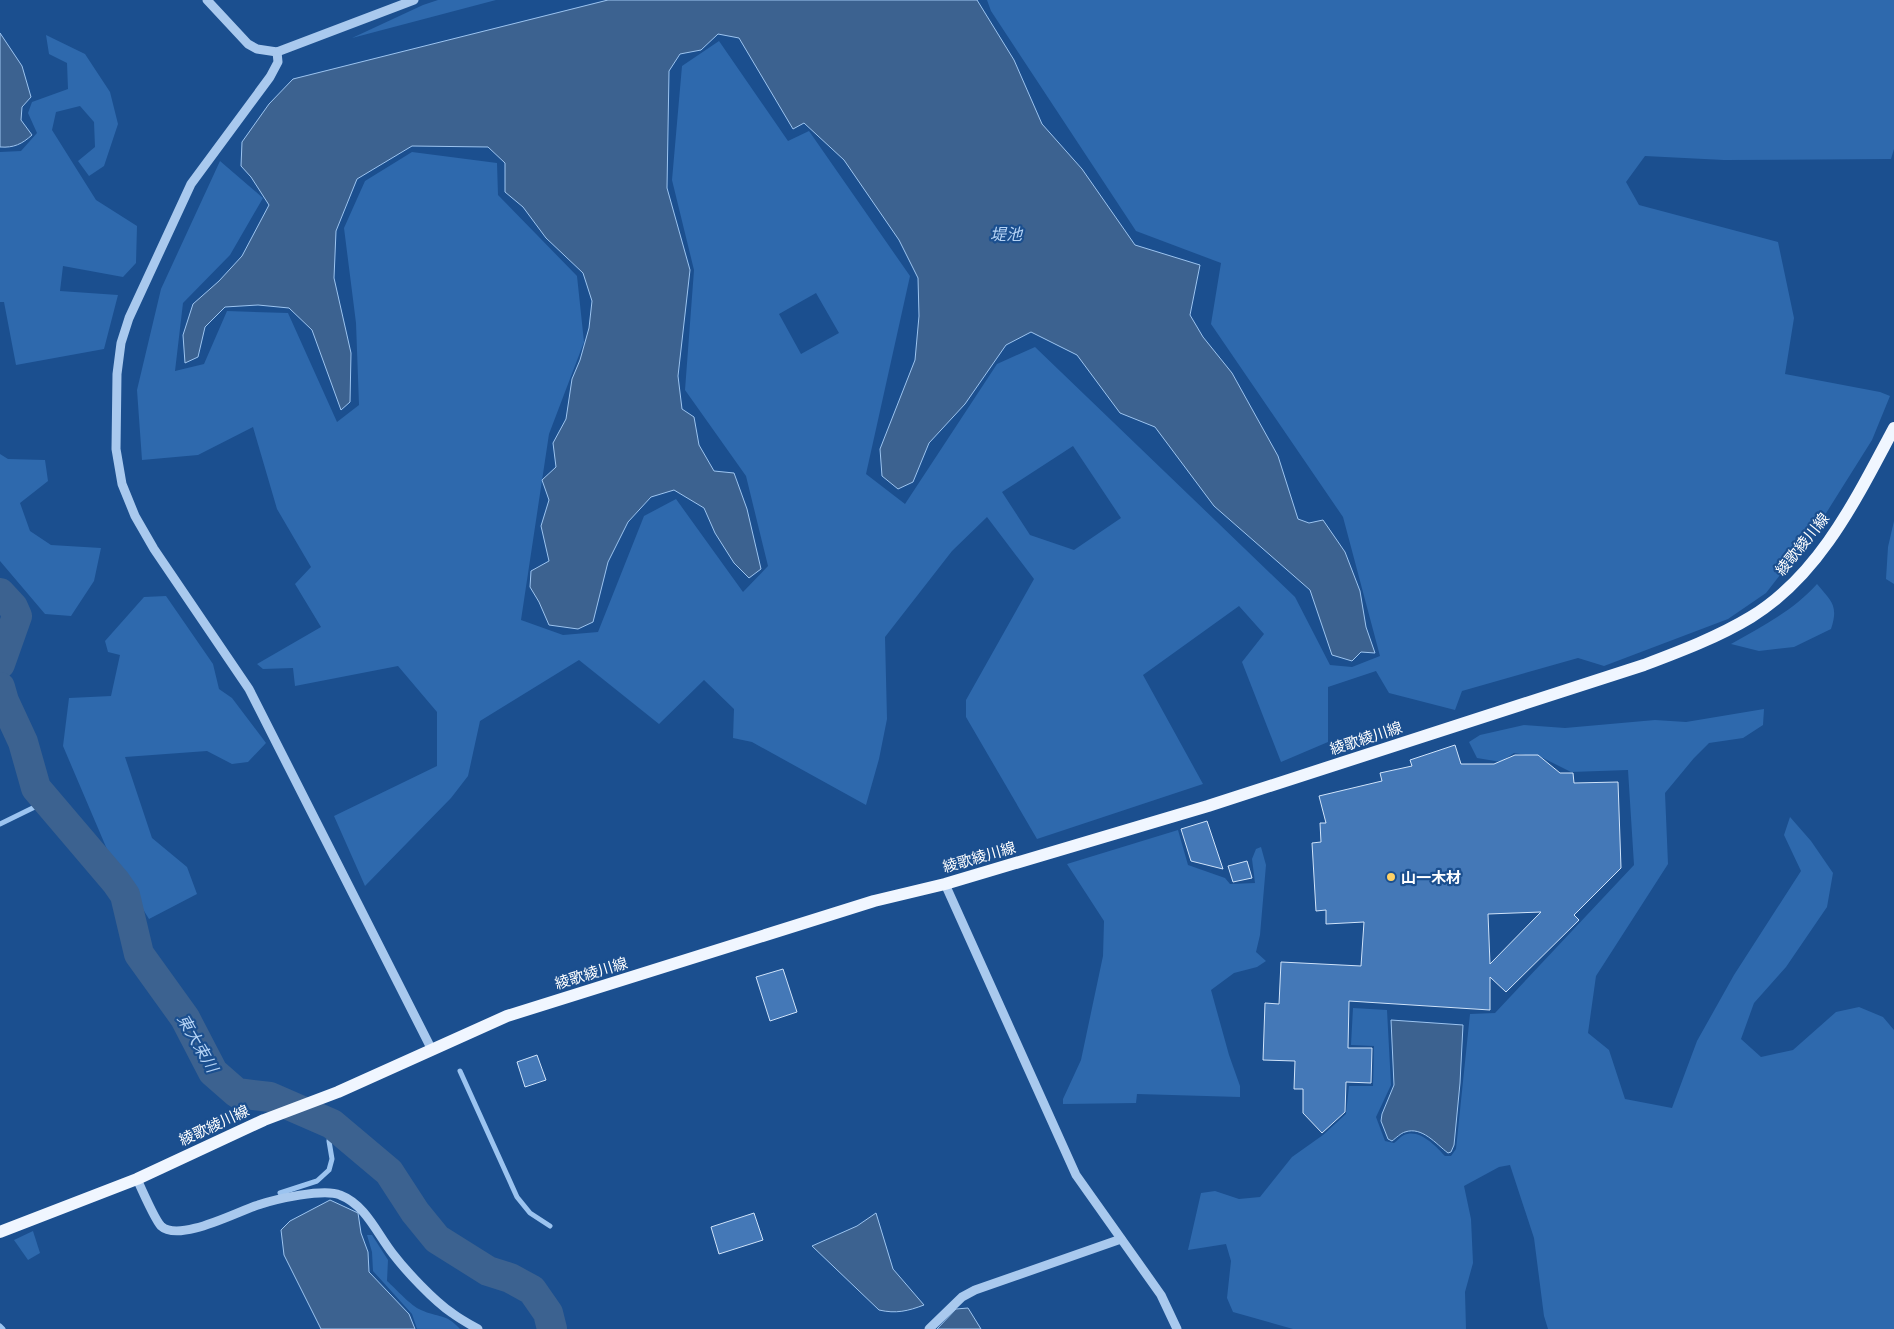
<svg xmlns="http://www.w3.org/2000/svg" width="1894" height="1329" viewBox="0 0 1894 1329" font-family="'Asap Condensed','Noto Sans JP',sans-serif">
<rect width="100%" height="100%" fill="#1b4f8f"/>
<!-- green -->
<g fill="#2e69ad" fill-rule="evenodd">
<polygon points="438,0 496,0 352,38 423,5"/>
<path d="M987 0H1894V149L1891 159 1724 160 1645 156 1626 182 1639 205 1778 242 1794 318 1785 374 1880 392 1890 396 1872 440 1818 526 1766 593 1728 619 1604 666 1578 658 1462 691 1455 710 1389 693 1376 671 1328 687V742L1281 762 1242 662 1264 634 1239 606 1143 675 1203 784 1037 839 966 717V700L1034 579 987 517 952 551 885 637 887 719 879 759 866 805 752 742 733 738 734 709 704 680 659 724 579 660 480 721 468 776 451 798 365 886 334 816 437 766V712L398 666 295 686 293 668 263 669 257 664 321 627 295 584 311 567 277 509 253 427 198 455 142 460 137 390 161 289 220 161 263 198 230 255 183 303 175 371 204 364 227 311 288 313 337 422 359 405 356 323 344 228 365 181 412 152 497 163 498 195 577 276 584 342 549 434 521 620 563 635 598 632 644 516 676 499 743 592 768 566 746 476 685 390 694 270 672 180 682 66 719 41 788 141 809 131 910 276 866 474 905 504 997 364 1035 347 1295 597 1330 665 1352 667 1380 656 1343 517 1211 324 1221 263 1136 231 991 11ZM816 293 839 333 801 354 779 314ZM1073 446 1121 518 1074 550 1030 535 1002 492Z"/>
<polygon points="46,35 85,54 110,92 118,124 104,166 89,176 78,161 95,147 94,122 80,106 56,112 52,130 96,200 137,226 136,263 123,277 63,266 60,291 118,295 104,349 16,365 4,302 0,302 0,152 21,151 37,133 28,113 32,102 68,89 67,63 49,54"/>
<polygon points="0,454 8,459 45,460 48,481 20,503 30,531 51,545 101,548 94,581 71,616 45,614 0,561"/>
<polygon points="1894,521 1894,584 1886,579 1888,547"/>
<path d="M1817 584C1831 601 1839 605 1831 629L1794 647 1759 651 1731 644C1762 626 1793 611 1817 584Z"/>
<polygon points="166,596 213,664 219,689 232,698 266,743 248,762 232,764 207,751 125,757 152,838 187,867 197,894 149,919 109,854 63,746 69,698 111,696 120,655 108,652 105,641 144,597"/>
<path d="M1764 709 1763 725 1743 738 1709 743 1694 758 1665 793 1668 864 1596 976 1588 1033 1609 1050 1625 1099 1672 1108 1697 1041 1734 975 1801 871 1784 835 1790 817 1811 841 1833 873 1827 907 1786 967 1754 1003 1741 1039 1761 1057 1793 1050 1836 1012 1859 1007 1883 1017 1894 1030V1329H1548L1544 1316 1534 1238 1510 1165 1499 1167 1464 1186 1471 1219 1473 1263 1465 1292 1466 1329H1293L1233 1312 1227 1298 1231 1261 1226 1244 1188 1250 1201 1193 1215 1191 1239 1199 1260 1197 1292 1157 1323 1135 1346 1114 1349 1086H1373L1374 1046 1351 1045 1353 1008 1387 1010 1391 1085 1376 1117 1385 1141 1394 1143C1397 1141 1400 1137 1404 1135 1419 1128 1436 1146 1445 1156H1451L1456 1149 1470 1014 1495 1013 1634 865 1628 770 1571 772 1543 758 1514 753 1501 762 1477 758 1469 742 1480 735 1524 725 1565 728 1655 720 1686 722Z"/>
<polygon points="1178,830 1188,865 1225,878 1230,884 1255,883 1252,859 1256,849 1261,847 1266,865 1260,935 1256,952 1266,961 1257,967 1234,973 1211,990 1229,1055 1240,1086 1240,1097 1137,1094 1136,1103 1063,1104 1063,1099 1081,1060 1103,956 1104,921 1067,864"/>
<polygon points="33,1231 40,1253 28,1260 14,1240"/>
<path d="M367 1235H372L388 1260 387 1281C396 1289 411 1306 421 1310 438 1318 446 1313 460 1329H417L412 1314 373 1271 372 1252Z"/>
</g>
<!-- water -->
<g fill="#3c6290" stroke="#9cc4f0">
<polygon points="608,0 977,0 1014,60 1042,124 1082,169 1135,245 1200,265 1190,315 1203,337 1232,373 1278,456 1298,519 1309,523 1323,520 1345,552 1360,591 1366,627 1375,653 1361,652 1352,661 1332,655 1310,590 1214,506 1155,427 1120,413 1077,355 1031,332 1006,345 965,404 929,443 913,482 898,489 882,476 880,449 915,360 919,316 918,278 899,240 844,160 804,123 793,129 739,38 718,34 701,50 680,54 669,71 667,188 690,270 678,376 682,409 694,417 699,445 714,471 734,473 747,509 761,569 749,578 734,563 715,533 704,508 674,490 651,497 628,522 608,562 593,622 578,629 549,625 539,602 530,587 531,571 549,561 541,526 549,500 542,480 556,467 553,443 566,419 572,379 580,360 589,328 592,301 583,273 546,238 523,207 505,192 505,163 488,147 412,146 357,179 336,231 334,278 351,353 350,402 341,410 312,330 289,308 258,305 225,307 205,327 198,357 185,363 183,335 193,304 219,281 242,256 269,205 251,177 241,166 242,142 269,104 293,79"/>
<path d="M0 33 22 66 31 97 22 107 21 120 32 135C22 144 14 148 0 147Z"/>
<path d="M1391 1020 1463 1025 1460 1083 1454 1145 1451 1152 1448 1153C1436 1144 1422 1126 1405 1132 1401 1133 1396 1138 1392 1141L1388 1139 1381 1121 1382 1114 1394 1085Z"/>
<polygon points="330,1200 358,1213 361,1233 368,1252 369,1272 409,1314 415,1329 321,1329 284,1255 281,1230 290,1221"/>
<path d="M876 1213 893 1269 924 1305C908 1311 896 1314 879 1310L812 1246 857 1226Z"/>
<polygon points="968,1308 981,1329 937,1329 956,1309"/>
</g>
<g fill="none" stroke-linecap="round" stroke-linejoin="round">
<!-- stream -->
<g stroke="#9cc4f0" stroke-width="5">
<polyline points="0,824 47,801"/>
<polyline points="460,1071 517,1197 530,1213 550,1226"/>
<polyline points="280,1193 317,1181 329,1170 332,1159 329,1141 332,1124"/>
<polyline points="0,1326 3,1329"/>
</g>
<!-- river -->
<g stroke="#3c6290" stroke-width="30">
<polyline points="0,593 13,607 17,616 0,664"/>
<polyline points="0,687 4,701 23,742 36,788 116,882 125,895 139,954 185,1018 213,1072 237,1093 270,1097 332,1124 389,1172 415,1212 437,1239 488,1271 510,1278 532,1290 548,1313 552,1329"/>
</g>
</g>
<!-- building -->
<g fill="#4478b7" stroke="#cfe3fa" fill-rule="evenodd">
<path d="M1455 745 1461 764H1494L1515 755H1538L1560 773H1573L1574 783 1618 782 1621 868 1574 915 1579 920 1506 992 1490 977V1010L1349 1001 1348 1048H1372L1371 1083 1346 1082 1345 1112 1322 1133 1303 1113V1089H1294L1295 1061 1263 1060 1265 1003 1279 1004 1281 962 1361 966 1364 922 1326 924V910L1316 911 1312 843 1321 842 1320 823H1326L1319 796 1382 781 1380 773 1412 766 1410 760ZM1541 912 1490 964 1488 914Z"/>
<polygon points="1207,821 1223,869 1191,861 1181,829"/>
<polygon points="1247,861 1252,878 1233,882 1228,866"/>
<polygon points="783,969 797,1012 770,1021 756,977"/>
<polygon points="537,1055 546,1080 525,1087 517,1062"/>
<polygon points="754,1213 763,1240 719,1254 711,1227"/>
</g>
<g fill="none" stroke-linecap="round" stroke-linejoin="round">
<!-- minor -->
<g stroke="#a9c9ee" stroke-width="9">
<polyline points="207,0 248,44 257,49 277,52 414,0"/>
<polyline points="277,52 278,62 270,77 191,184 129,318 121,343 117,374 116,449 122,484 135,516 154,549 249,689 432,1050"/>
<polyline points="945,884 1076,1175 1161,1295 1177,1329"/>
<path d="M137 1179C141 1188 156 1221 161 1226 179 1243 238 1211 258 1205 276 1199 324 1188 340 1195 366 1205 377 1234 393 1254 406 1271 434 1301 452 1313 460 1319 469 1324 478 1329"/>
<polyline points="929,1329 962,1297 975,1290 1121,1239"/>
</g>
<!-- major -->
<path stroke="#f0f6ff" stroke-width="12" d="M0 1232 137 1179 264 1120 338 1092 507 1016 874 901 945 884 1208 806 1644 665C1681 651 1718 637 1751 617 1820 575 1857 497 1894 428"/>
</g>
<!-- markers -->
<circle fill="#ffd166" stroke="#1b4f8f" stroke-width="2" cx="1391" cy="877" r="5"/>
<g text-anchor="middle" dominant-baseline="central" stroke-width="4.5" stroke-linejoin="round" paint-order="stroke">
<!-- street labels -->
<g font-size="15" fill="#fff" stroke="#1b4f8f">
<text transform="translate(1802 544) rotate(-51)">綾歌綾川線</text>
<text transform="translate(1366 738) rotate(-18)">綾歌綾川線</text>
<text transform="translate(979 857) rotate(-16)">綾歌綾川線</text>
<text transform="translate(591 973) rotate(-17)">綾歌綾川線</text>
<text transform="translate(214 1125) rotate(-25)">綾歌綾川線</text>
</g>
<!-- poi labels -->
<g font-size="15" font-weight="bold" fill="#fff" stroke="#1b4f8f" text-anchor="start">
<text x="1401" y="877">山一木材</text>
</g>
<!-- water labels -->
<g font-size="16" font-style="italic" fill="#b5d3f5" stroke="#1b4f8f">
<text x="1006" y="234">堤池</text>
<text transform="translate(198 1043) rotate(60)">東大束川</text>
</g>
</g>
</svg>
